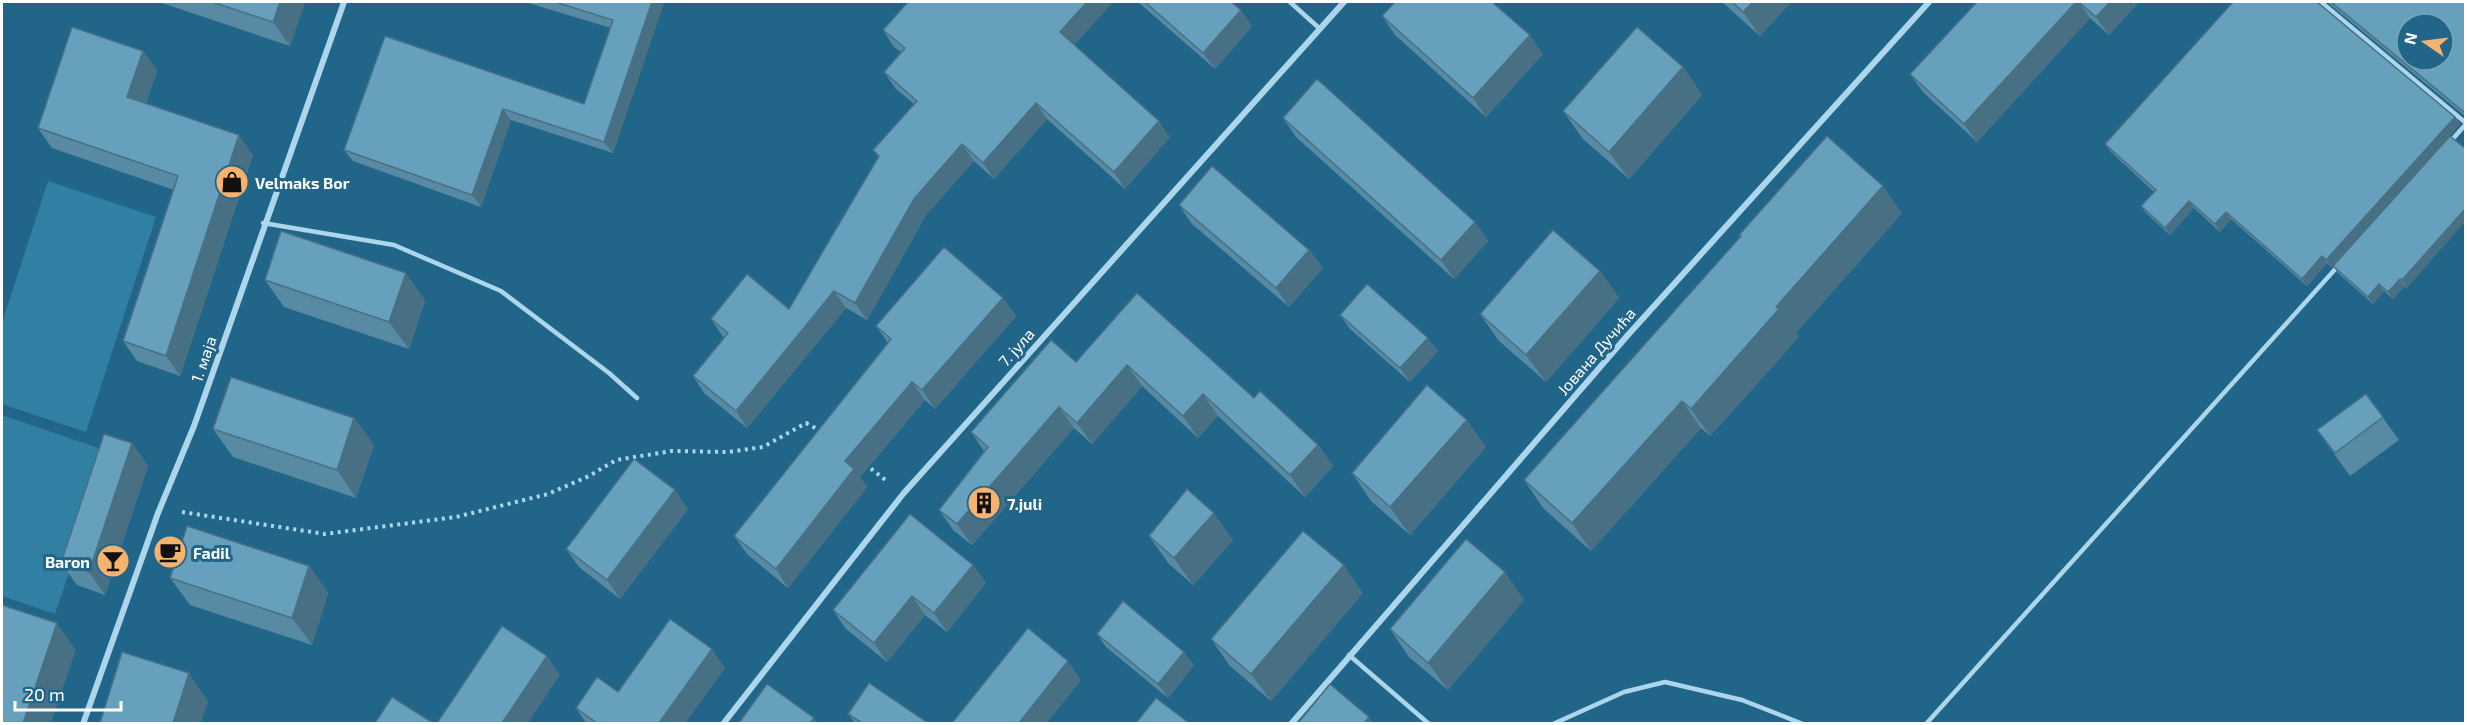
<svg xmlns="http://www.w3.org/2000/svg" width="2467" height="725" viewBox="0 0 2467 725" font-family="'Exo 2',sans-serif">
<rect width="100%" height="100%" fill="#216589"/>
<!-- garden -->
<g fill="#327fa4">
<polygon points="48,181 156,217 86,432 2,404 2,323"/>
<polygon points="2,415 110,452 55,614 2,596"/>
</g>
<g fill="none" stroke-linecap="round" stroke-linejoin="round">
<!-- path -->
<g stroke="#acd6eb" stroke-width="4" stroke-dasharray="3 4.5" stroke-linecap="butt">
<polyline points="865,464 888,482"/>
<polyline points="182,512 325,534 456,517 548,494 589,476 616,460 672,451 728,452 763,447 806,423 821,431"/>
</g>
<!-- service -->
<g stroke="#acd6eb" stroke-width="4.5">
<polyline points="1290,2 1319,28"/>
<polyline points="2321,2 2466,123"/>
<polyline points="2450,142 2466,124"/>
<polyline points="263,223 394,245 501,291 609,373 637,398"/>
<polyline points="1349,655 1429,724"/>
<polyline points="1553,724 1624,692 1665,682 1742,700 1803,724"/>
<polyline points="1926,724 2338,266"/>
</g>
<!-- minor -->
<g stroke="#acd6eb" stroke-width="6">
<polyline points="83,724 158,513 194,426 344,2"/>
<polyline points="723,724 903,494 1344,2"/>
<polyline points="1291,724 1627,336 1929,2"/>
</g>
</g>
<!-- wall -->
<g fill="#598aa3">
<polygon points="159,2 305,2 290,46"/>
<polygon points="525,2 664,2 613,153 511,120 481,207 353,161 344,150 385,36 584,104 611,28"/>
<polygon points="1138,2 1231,2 1252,26 1215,69"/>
<polygon points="1722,2 1791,2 1760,36"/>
<polygon points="1977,2 2139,2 2109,35 2090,18 1977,142 1923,92 1910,74"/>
<polygon points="2233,2 2319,2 2318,3 2455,117 2460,124 2331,267 2327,263 2307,286 2231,219 2220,232 2194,208 2170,235 2146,213 2141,206 2154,192 2110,151 2105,144"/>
<polygon points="2327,2 2466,2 2466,117"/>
<polygon points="1382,16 1543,54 1486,117 1395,35"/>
<polygon points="883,30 1074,45 1170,137 1125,189 1047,119 994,179 974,161 926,215 867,320 846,308 747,428 704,393 693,376 724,338 711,319 789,309 878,157 873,150 914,104 896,89 884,72 901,52 894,47"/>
<polygon points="143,51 157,71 146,103 253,155 180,376 137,361 123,341 174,190 52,148 38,128"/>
<polygon points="1683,67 1702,95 1629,179 1583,139 1563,111"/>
<polygon points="1283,118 1475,222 1488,241 1454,279 1296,137"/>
<polygon points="2450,136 2407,288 2405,286 2393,299 2384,291 2373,304 2338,273 2333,266"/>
<polygon points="1179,205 1309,250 1323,268 1289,307 1192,224"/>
<polygon points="1902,213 1796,333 1799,337 1710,436 1701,428 1591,551 1543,508 1524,480 1741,237 1739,235"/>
<polygon points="1600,271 1619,298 1546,382 1499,341 1480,314"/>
<polygon points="265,280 425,300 409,349 284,307"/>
<polygon points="1137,293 1254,398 1318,445 1333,466 1305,497 1218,416 1198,438 1142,386 1092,444 1074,428 972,545 954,531 939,510 984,451 971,432 1076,362"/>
<polygon points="1003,298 1016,316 935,409 925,400 860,477 867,487 788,588 747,554 734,536 888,343 876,326"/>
<polygon points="1340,315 1438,351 1410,382 1350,329"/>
<polygon points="2366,394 2399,440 2350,476 2317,430"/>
<polygon points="354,418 374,445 356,498 233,457 213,429"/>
<polygon points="132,443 148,466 105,595 77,585 61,563"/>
<polygon points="1486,447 1410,535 1371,501 1352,473"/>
<polygon points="688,509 620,599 579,567 566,549"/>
<polygon points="1149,536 1233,540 1193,585 1169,564"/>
<polygon points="973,565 986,583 947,632 925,615 887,662 846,629 833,610"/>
<polygon points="309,566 328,593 312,645 190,605 170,578"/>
<polygon points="1363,593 1271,701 1230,666 1211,639"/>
<polygon points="1524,600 1448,690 1409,657 1390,629"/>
<polygon points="1097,634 1194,665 1168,698 1106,647"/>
<polygon points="725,668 685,723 586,723 576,708 618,692"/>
<polygon points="848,714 928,723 855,723"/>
</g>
<!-- shaded-wall -->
<g fill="#487084">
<polygon points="280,2 305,2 290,46 273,22"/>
<polygon points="652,2 664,2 613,153 604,142"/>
<polygon points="1087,2 1113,2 1071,49 1060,32"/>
<polygon points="1753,2 1791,2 1760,36 1743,12"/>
<polygon points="2076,2 2079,2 2090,18 1977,142 1964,124"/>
<polygon points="2110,2 2139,2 2109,35 2096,17"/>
<polygon points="1241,10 1252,26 1215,69 1203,53"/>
<polygon points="1530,35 1543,54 1486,117 1473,98"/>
<polygon points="143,51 157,71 142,117 127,97"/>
<polygon points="1683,67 1702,95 1629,179 1609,152"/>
<polygon points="1036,103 1047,119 994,179 983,163"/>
<polygon points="503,109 511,120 481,207 472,195"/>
<polygon points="2455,117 2460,124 2331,267 2326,260"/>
<polygon points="1159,121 1170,137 1125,189 1114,172"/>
<polygon points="239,135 253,155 180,376 166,356"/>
<polygon points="962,144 974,161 926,215 867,320 855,303 914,199"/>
<polygon points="1883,186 1902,213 1796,333 1799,337 1710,436 1691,409 1776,307"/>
<polygon points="2189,201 2194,208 2170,235 2165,228"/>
<polygon points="2466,208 2466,221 2407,288 2402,280"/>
<polygon points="2226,212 2231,219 2220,232 2215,224"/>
<polygon points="1475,222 1488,241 1454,279 1441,260"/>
<polygon points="1309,250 1323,268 1289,307 1276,288"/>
<polygon points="2322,256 2327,263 2307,286 2302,279"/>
<polygon points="1600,271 1619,298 1546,382 1526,355"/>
<polygon points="406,273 425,300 409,349 389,322"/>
<polygon points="2400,279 2405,286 2393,299 2388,292"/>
<polygon points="2379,284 2384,291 2373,304 2368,297"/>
<polygon points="834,291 846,308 747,428 736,411"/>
<polygon points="1003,298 1016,316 935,409 922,390"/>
<polygon points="1428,338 1438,351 1410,382 1400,368"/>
<polygon points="1127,365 1142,386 1092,444 1077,423"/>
<polygon points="912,382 925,400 860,477 867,487 788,588 776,569 845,461"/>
<polygon points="1203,394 1218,416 1198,438 1183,416"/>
<polygon points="1682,401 1701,428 1591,551 1572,523"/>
<polygon points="1059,407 1074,428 972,545 957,524"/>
<polygon points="354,418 374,445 356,498 337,470"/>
<polygon points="1467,420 1486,447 1410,535 1390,507"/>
<polygon points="132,443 148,466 105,595 89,572"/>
<polygon points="1318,445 1333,466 1305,497 1290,475"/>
<polygon points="675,490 688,509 620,599 607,580"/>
<polygon points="1214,513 1233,540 1193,585 1174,558"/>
<polygon points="973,565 986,583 947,632 934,613"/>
<polygon points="1344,565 1363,593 1271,701 1251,674"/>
<polygon points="309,566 328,593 312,645 292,618"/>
<polygon points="1505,572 1524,600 1448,690 1428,663"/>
<polygon points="912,596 925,615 887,662 874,643"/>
<polygon points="57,623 76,650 51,723 23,723"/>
<polygon points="712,649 725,668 685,723 659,723"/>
<polygon points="1184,652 1194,665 1168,698 1158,684"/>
<polygon points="547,656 560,675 528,723 502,723"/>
<polygon points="1068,661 1081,680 1047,723 1019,723"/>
<polygon points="189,673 208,701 201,723 173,723"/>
<polygon points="1369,717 1374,723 1364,723"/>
<polygon points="814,718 818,723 810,723"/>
</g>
<!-- building -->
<g fill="#67a0bd" stroke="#487084" stroke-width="1.5" fill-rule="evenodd">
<polygon points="212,2 280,2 273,22"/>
<polygon points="555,2 652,2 604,142 503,109 472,195 344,150 385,36 584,104 613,20"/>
<polygon points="908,2 1087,2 1060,32 1159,121 1114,172 1036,103 983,163 962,144 914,199 855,303 834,291 736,411 693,376 728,333 711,319 747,274 789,309 879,156 873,150 917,101 884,72 905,48 883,30"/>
<polygon points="1145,2 1231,2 1241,10 1203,53"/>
<polygon points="1395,2 1492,2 1530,35 1473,98 1382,16"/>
<polygon points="1732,2 1753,2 1743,12"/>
<polygon points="1977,2 2076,2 1964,124 1910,74"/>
<polygon points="2079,2 2110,2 2096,17"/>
<polygon points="2233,2 2317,2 2455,117 2326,260 2322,256 2302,279 2226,212 2215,224 2189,201 2165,228 2141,206 2156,190 2105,144"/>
<path d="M2331 2H2466V110L2464 112ZM2407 24H2443V60H2407Z"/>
<polygon points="72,27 143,51 127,97 239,135 166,356 123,341 178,176 38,128"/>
<polygon points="1637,27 1683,67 1609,152 1563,111"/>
<polygon points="1317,79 1475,222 1441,260 1283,118"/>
<polygon points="1827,136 1883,186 1776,307 1779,309 1691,409 1682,401 1572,523 1524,480 1741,236 1739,235"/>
<polygon points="2450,136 2466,149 2466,208 2402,280 2400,279 2388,292 2379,284 2368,297 2333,266"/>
<polygon points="1212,166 1309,250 1276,288 1179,205"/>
<polygon points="1553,230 1600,271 1526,355 1480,314"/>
<polygon points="281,231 406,273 389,322 265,280"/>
<polygon points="944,247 1003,298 922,390 912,382 845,461 854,469 776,569 734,536 891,339 876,326"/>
<polygon points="1367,284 1428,338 1400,368 1340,315"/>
<polygon points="1137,293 1254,398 1260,391 1318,445 1290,475 1203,394 1183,416 1127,365 1077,423 1059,407 957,524 939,510 988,447 971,432 1051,340 1076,362"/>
<polygon points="231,377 354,418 337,470 213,429"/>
<polygon points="1427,385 1467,420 1390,507 1352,473"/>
<polygon points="2366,394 2383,417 2335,453 2317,430"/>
<polygon points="104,434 132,443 89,572 61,563"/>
<polygon points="634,459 675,490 607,580 566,549"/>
<polygon points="1187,489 1214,513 1174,558 1149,536"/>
<polygon points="910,514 973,565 934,613 912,596 874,643 833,610"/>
<polygon points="187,526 309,566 292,618 170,578"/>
<polygon points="1303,531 1344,565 1251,674 1211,639"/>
<polygon points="1466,539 1505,572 1428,663 1390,629"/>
<polygon points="1123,601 1184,652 1158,684 1097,634"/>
<polygon points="2,605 57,623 23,723 2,723"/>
<polygon points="670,619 712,649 659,723 597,723 576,708 597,677 618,692"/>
<polygon points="502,626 547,656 502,723 437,723"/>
<polygon points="1028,628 1068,661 1019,723 952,723"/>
<polygon points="122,652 189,673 173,723 100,723"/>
<polygon points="869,683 928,723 862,723 848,714"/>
<polygon points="767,684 814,718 810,723 739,723"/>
<polygon points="1330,684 1369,717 1364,723 1298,723"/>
<polygon points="392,697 433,723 375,723"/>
<polygon points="1156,698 1189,723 1136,723"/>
</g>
<!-- icons -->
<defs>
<symbol id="shop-disc" viewBox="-11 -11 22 22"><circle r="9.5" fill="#f7b26e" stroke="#216589"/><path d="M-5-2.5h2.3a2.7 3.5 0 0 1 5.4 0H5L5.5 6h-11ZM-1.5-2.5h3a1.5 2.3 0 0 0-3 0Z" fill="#111"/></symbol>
<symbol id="building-disc" viewBox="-11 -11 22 22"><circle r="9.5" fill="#f7b26e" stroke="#216589"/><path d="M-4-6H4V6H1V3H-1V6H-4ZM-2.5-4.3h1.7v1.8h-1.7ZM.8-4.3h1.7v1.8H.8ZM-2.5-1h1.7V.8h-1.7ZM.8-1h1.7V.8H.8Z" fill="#111"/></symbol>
<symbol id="cafe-disc" viewBox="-11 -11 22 22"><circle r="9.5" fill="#f7b26e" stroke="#216589"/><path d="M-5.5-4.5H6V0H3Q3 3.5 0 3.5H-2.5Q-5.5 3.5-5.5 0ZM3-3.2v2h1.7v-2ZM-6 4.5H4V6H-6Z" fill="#111"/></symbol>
<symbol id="bar-disc" viewBox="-11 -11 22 22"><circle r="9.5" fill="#f7b26e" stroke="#216589"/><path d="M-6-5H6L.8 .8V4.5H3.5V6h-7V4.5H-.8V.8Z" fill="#111"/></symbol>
</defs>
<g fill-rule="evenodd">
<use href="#shop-disc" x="213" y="163" width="38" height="38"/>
<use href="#building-disc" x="965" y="484" width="38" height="38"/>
<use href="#cafe-disc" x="151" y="533" width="38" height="38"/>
<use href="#bar-disc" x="94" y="542" width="38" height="38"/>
</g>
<g text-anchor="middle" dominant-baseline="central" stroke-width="6" stroke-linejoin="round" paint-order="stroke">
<!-- poi labels -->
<g font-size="16" font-weight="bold" fill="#fff" stroke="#216589" text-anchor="start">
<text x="255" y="182">Velmaks Bor</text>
<text x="1007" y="503">7.juli</text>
<text x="193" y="552">Fadil</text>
<text x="90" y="561" text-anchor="end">Baron</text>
</g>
<!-- street labels -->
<g font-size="16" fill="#fff" stroke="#216589">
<text transform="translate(1016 347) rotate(-48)">7. јула</text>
<text transform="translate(1596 351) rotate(-49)">Јована Дучића</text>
<text transform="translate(203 359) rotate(-71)">1. маја</text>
</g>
</g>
<!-- border -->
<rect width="2467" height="725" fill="none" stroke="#ffffff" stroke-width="6"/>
<!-- north arrow -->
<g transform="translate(2425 42) rotate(284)"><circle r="28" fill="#216589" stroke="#7aa3b8" stroke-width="1.5"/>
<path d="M0-4.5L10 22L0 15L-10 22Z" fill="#f7b26e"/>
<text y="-9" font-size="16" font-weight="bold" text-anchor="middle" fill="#ffffff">N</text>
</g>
<!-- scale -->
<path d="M15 701v9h106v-9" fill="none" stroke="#ffffff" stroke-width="3"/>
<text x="24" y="701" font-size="18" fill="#ffffff" stroke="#216589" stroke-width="4.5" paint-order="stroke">20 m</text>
</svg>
